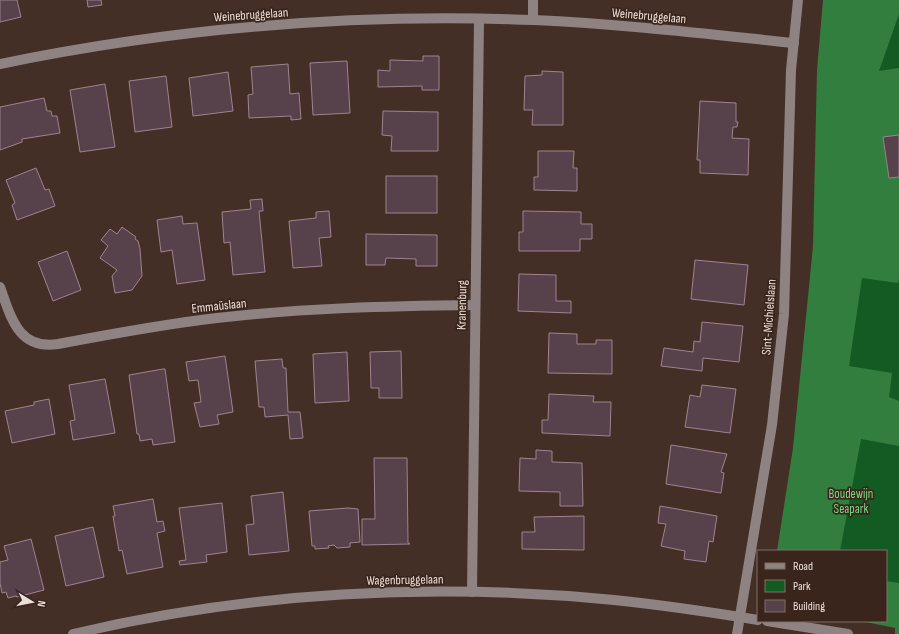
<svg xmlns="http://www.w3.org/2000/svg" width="899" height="634" viewBox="0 0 899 634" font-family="'Sofia Sans Condensed',sans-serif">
<rect width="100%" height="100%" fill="#442f26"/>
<!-- green -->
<polygon fill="#125c23" points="899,0 899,619 886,617 886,551 794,551 833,88"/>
<!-- forest -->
<g fill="#327e3e">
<polygon points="823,0 899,0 899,14 879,71 899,68 899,135 883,138 889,178 899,177 899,279 898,283 862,278 849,366 892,373 889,397 899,401 899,446 861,439 840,551 777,551 793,448 813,246 817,70"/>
<polygon points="886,581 899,583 899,634 895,634 895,628 861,621 886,621"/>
</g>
<!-- building -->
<g fill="#57414a" stroke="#9e848f">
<polygon points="0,0 17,0 21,17 0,22"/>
<polygon points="87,0 101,0 102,5 88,7"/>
<polygon points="423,56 439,56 439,90 422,90 422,86 378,87 378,70 390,71 390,60 423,61"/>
<polygon points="347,61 350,113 313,115 310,63"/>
<polygon points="288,64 290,94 299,93 301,119 291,120 291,116 249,118 248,95 253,94 251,67"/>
<polygon points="542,71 563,72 563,125 532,125 533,110 524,110 525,76 542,75"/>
<polygon points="228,72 233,111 193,116 189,78"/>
<polygon points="166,76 172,127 135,132 129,81"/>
<polygon points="105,84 115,147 80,152 70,90"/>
<polygon points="44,98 47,111 51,111 52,116 57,116 60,133 22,139 22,142 0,150 0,107"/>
<polygon points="700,101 736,103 736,122 738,122 737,127 733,127 732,138 749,139 748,175 700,173 700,160 697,160"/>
<polygon points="383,111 438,112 438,151 391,151 392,136 382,135"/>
<polygon points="899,135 899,177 889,178 883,137"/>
<polygon points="538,151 574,151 573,168 577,168 577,191 534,190 534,177 538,177"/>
<polygon points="36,168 45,190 49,189 55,206 17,220 12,205 15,203 6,180"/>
<rect x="386" y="176" width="51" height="37"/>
<polygon points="262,199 263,211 259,211 265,272 233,275 230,242 224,243 222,212 251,209 250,200"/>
<polygon points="329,211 331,237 319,238 322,266 293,268 289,221 316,218 316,212"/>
<polygon points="523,211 581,212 581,224 592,224 592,239 580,239 580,251 519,251 519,232 523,232"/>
<polygon points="182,216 183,224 197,223 205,280 177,284 172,250 161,252 157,220"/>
<polygon points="122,227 136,237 135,239 138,241 140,249 142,276 132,290 115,293 112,276 117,270 100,258 108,246 101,240 110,229 117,234"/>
<polygon points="366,234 437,235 437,266 416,266 416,259 386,258 385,265 366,265"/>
<polygon points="67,251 81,290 53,301 38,262"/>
<polygon points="695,260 748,265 744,305 691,299"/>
<polygon points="519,274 556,275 556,301 571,301 571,313 518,311"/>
<polygon points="702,322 743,326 739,362 703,358 702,371 661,366 664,348 693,352 694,341 700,342"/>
<polygon points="549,333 577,334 577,344 596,344 596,340 612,340 612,374 548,373"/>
<polygon points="401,351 402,398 379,398 379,388 371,388 370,352"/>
<polygon points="347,352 349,401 315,403 313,354"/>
<polygon points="225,356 233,412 217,415 219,424 200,427 194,403 201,402 198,380 189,381 186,362"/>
<polygon points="282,359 283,368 286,368 288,412 300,412 303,438 290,439 288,415 265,417 264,407 259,407 255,361"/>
<polygon points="163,369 165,369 175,442 153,445 152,439 140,441 139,434 137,434 129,375"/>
<polygon points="105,379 115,433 73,440 70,421 75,420 69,385"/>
<polygon points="702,385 736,389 730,433 685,427 690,395 700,397"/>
<polygon points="549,394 594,396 593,402 611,402 610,436 542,433 542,420 548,420"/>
<polygon points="49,399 55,434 12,443 5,411 34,405 34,402"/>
<polygon points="671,445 727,454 721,472 724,473 721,493 666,484"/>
<polygon points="536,450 552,451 552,462 582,463 583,506 560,506 560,492 519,491 520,458 536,459"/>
<polygon points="374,458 407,458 408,543 410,544 362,545 362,519 375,519"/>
<polygon points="283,492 289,551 249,555 246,525 254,524 251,496"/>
<polygon points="153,499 157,522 163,521 165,531 157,533 163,567 127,574 122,550 119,551 113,516 115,516 113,506"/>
<polygon points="222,503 227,552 206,555 207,562 180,565 179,561 186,560 179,508"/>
<polygon points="660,506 717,516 713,542 709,541 706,562 684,559 685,551 661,546 666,524 658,523"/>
<polygon points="348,508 358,509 360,542 350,543 350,547 337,548 334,545 328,546 329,548 315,549 315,546 312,546 309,511"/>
<polygon points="584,516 584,550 522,549 522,532 535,532 534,517"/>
<polygon points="93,527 104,577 66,586 55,536"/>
<polygon points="31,539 44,590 17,597 16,596 8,598 6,592 2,593 0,583 0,562 8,560 4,546"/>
</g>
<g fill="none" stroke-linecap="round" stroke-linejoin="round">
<!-- minor -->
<g stroke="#8e8282" stroke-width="10">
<polyline points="533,20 533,0"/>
<path d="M0 64C174 28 356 13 534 20 621 24 707 34 794 43"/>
<path d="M0 287C11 317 18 350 58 344 111 334 164 324 217 318 303 308 389 306 475 305"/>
<polyline points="472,592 479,19"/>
<polyline points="767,621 848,634"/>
<path d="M73 634C248 592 434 582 614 600 662 605 710 612 758 620"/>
<polyline points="737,634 772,425 784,314 791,70 798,0"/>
</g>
</g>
<g text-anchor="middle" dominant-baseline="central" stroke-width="3.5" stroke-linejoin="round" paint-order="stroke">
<!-- street labels -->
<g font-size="13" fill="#ecded8" stroke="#39251c">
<text transform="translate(251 15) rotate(-4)">Weinebruggelaan</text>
<text transform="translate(649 16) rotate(5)">Weinebruggelaan</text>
<text transform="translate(462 305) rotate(-89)">Kranenburg</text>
<text transform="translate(219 306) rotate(-6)">Emmaüslaan</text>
<text transform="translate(769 317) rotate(-86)">Sint-Michielslaan</text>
<text transform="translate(405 580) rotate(-1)">Wagenbruggelaan</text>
</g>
<!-- park labels -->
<g font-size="13" fill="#76d983" stroke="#39251c">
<text x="851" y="494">Boudewijn<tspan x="851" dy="15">Seapark</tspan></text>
</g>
</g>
<!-- legend -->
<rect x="757" y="550" width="130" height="72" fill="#39251c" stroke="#816f67"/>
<rect x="765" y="563" width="20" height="6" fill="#8e8282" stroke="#816f67"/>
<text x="793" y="570" font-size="12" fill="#ecded8">Road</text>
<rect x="765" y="580" width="20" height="12" fill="#125c23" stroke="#816f67"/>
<text x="793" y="590" font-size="12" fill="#ecded8">Park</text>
<rect x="765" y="600" width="20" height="12" fill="#57414a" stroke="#816f67"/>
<text x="793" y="610" font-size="12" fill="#ecded8">Building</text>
<!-- north arrow -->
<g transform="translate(32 602) rotate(100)" stroke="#39251c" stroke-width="3" paint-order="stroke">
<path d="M0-3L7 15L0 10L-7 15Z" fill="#ecded8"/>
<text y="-6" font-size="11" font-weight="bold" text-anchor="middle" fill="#ecded8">N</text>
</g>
</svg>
